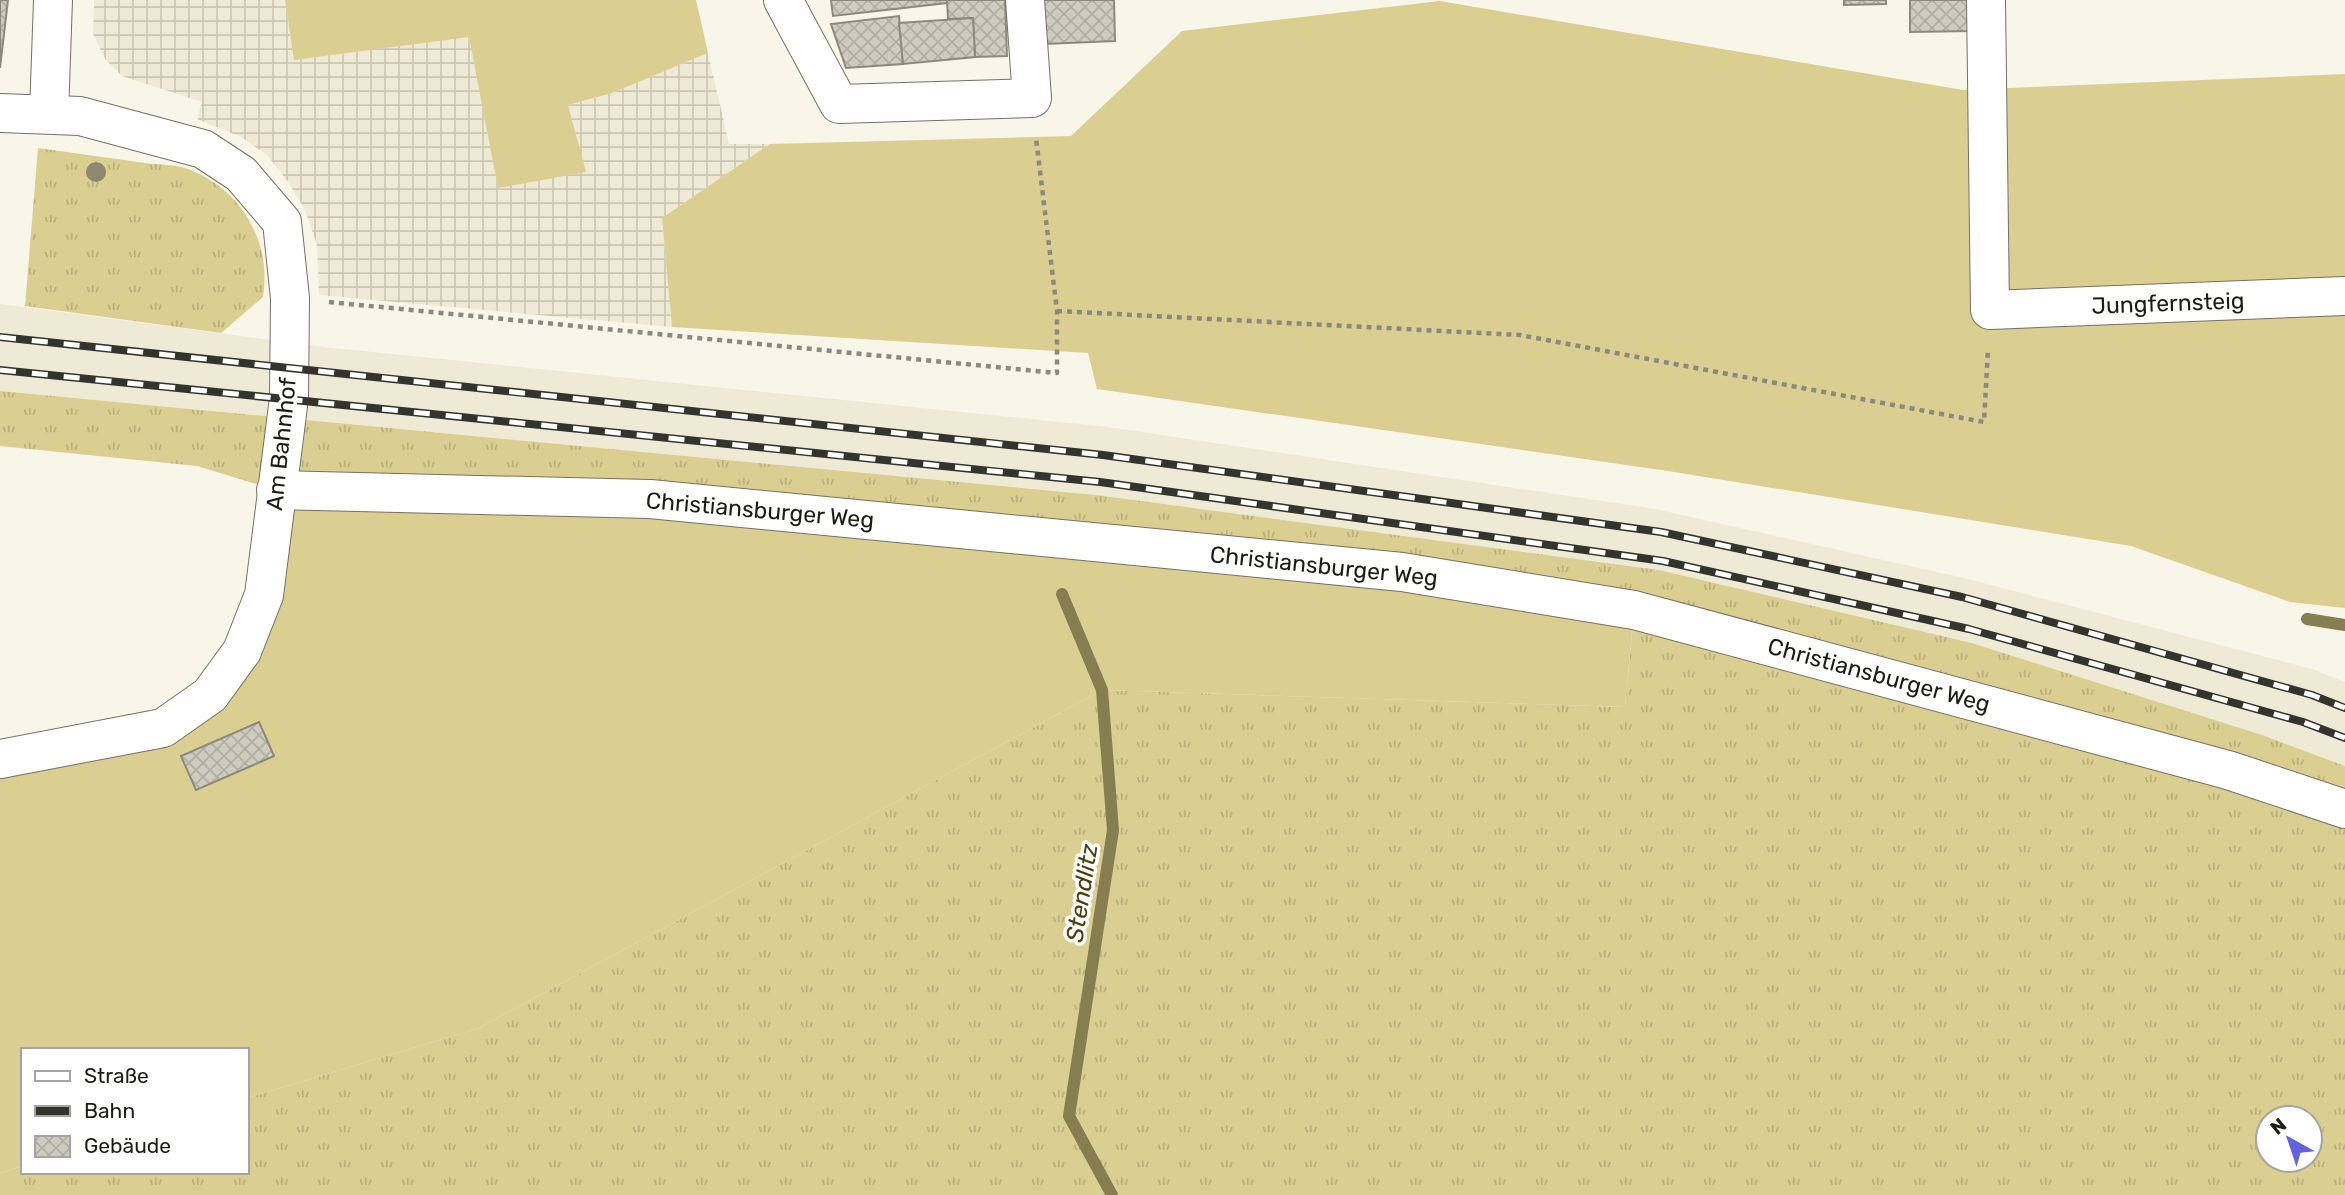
<svg xmlns="http://www.w3.org/2000/svg" width="2345" height="1195" viewBox="0 0 2345 1195" font-family="Rubik,sans-serif">
<defs>
<pattern id="industrial-grid" width="8" height="8" patternUnits="userSpaceOnUse" patternTransform="scale(1.75)"><rect width="8" height="8" fill="#eeead5"/><path d="M0 4h8M4 0v8" fill="none" stroke="#ccc8b6"/></pattern>
<pattern id="grass-tufts" width="24" height="20" patternUnits="userSpaceOnUse" patternTransform="scale(1.75)"><rect width="24" height="20" fill="#dace90"/><path d="M3 7l-1-3M5 7V3M7 7l1-3M15 17l-1-3M17 17v-4M19 17l1-3" fill="none" stroke="#bab07b"/></pattern>
<pattern id="building-cross-hatch" width="8" height="8" patternUnits="userSpaceOnUse" patternTransform="scale(1.75)"><rect width="8" height="8" fill="#ceccbe"/><path d="M0 0l8 8M0 8l8-8" fill="none" stroke="#b0afa3"/></pattern>
</defs>
<rect width="100%" height="100%" fill="#f8f6e8"/>
<!-- built -->
<polygon fill="#eeead5" points="0,304 324,347 1108,427 1655,509 1964,578 2312,669 2345,682 2345,766 2262,735 1972,643 1659,570 1096,495 0,391"/>
<!-- industrial -->
<polygon fill="url(#industrial-grid)" points="94,0 285,0 294,60 469,36 498,187 585,172 568,105 612,93 708,53 729,144 770,144 662,218 672,327 319,295 317,245 305,210 288,182 267,155 241,137 197,119 202,102 122,76 105,59 93,34"/>
<!-- grass -->
<g fill="url(#grass-tufts)" fill-rule="evenodd">
<path d="M38 148C74 153 110 158 145 163 159 165 175 164 188 169 241 189 272 241 263 297L221 333 25 306Z"/>
<path d="M0 391 1096 495 1659 570 1972 643 2262 735 2345 766V1195H0V1173L23 1166V1172H247V1098L479 1028 1102 690 1625 707 1634 611 276 490 197 466 0 446ZM2268 1118H2310V1160H2268Z"/>
</g>
<!-- garden -->
<g fill="#dace90">
<polygon points="285,0 696,0 708,53 612,93 568,105 586,172 498,188 469,37 294,60"/>
<polygon points="1440,1 1963,90 2345,74 2345,608 2290,602 2131,546 1668,471 1097,389 1088,353 672,327 662,218 770,144 1071,136 1182,31"/>
<polygon points="276,490 650,499 1634,610 1625,707 1102,690 479,1028 247,1098 247,1050 23,1050 23,1166 0,1173 0,759 163,728 242,651"/>
</g>
<g fill="none" stroke-linecap="round" stroke-linejoin="round">
<!-- stream -->
<g stroke="#867e51" stroke-width="12">
<polyline points="1062,594 1102,690 1113,830 1069,1116 1112,1195"/>
<polyline points="2307,619 2345,625"/>
</g>
</g>
<!-- building -->
<g fill="url(#building-cross-hatch)" stroke="#8c897d" stroke-width="2">
<polygon points="0,0 8,0 0,68"/>
<polygon points="831,0 947,0 947,3 833,16"/>
<polygon points="947,0 1005,0 1007,56 975,57 973,18 948,19"/>
<polygon points="1043,0 1114,0 1115,41 1044,44"/>
<polygon points="1844,0 1886,0 1886,4 1844,5"/>
<polygon points="1910,0 1972,0 1972,31 1910,32"/>
<polygon points="899,16 903,64 846,68 831,24"/>
<polygon points="973,18 975,57 903,64 899,23"/>
<polygon points="259,722 274,756 196,790 181,756"/>
</g>
<g fill="none" stroke-linecap="round" stroke-linejoin="round">
<defs>
<g id="minor">
<polyline points="783,0 839,104 1032,98 1025,0"/>
<polyline points="1986,0 1990,310 2345,296"/>
<polyline points="0,113 80,116 203,149 241,174 282,222 290,298 289,398 264,595 242,651 210,695 163,728 0,759"/>
<polyline points="49,114 53,0"/>
<polyline points="276,490 650,499 1402,572 1634,610 2228,770 2345,809"/>
</g>
</defs>
<!-- minor casing -->
<use href="#minor" stroke="#747266" stroke-width="40"/>
<!-- path -->
<g stroke="#8b8a80" stroke-width="4.5" stroke-dasharray="5 5" stroke-linecap="butt">
<polyline points="329,302 1057,373 1057,311 1036,138"/>
<polyline points="1057,311 1520,335 1984,422 1988,349"/>
</g>
<!-- minor -->
<use href="#minor" stroke="#fff" stroke-width="38"/>
<defs>
<g id="rail">
<polyline points="0,337 1103,455 1661,532 1962,597 2312,695 2345,708"/>
<polyline points="0,370 1100,482 1663,561 1969,629 2303,722 2345,738"/>
</g>
</defs>
<!-- rail casing -->
<use href="#rail" stroke="#34342e" stroke-width="8"/>
<!-- rail -->
<use href="#rail" stroke="#fff" stroke-width="5" stroke-dasharray="16" stroke-linecap="butt"/>
</g>
<!-- trees -->
<circle fill="#8c8872" cx="96" cy="172" r="10"/>
<g text-anchor="middle" dominant-baseline="central" stroke-width="7" stroke-linejoin="round" paint-order="stroke">
<!-- street labels -->
<g font-size="23" fill="#1c1c17" stroke="#fff">
<text transform="translate(2168 303) rotate(-2)">Jungfernsteig</text>
<text transform="translate(281 444) rotate(-84)">Am Bahnhof</text>
<text transform="translate(760 510) rotate(5)">Christiansburger Weg</text>
<text transform="translate(1324 566) rotate(6)">Christiansburger Weg</text>
<text transform="translate(1879 675) rotate(15)">Christiansburger Weg</text>
</g>
<!-- water labels -->
<g font-size="24" font-style="italic" fill="#49400d" stroke="#fff">
<text transform="translate(1082 893) rotate(-81)">Stendlitz</text>
</g>
</g>
<!-- legend -->
<rect x="21" y="1048" width="228" height="126" fill="#ffffff" stroke="#a4a4a2" stroke-width="2"/>
<rect x="35" y="1071" width="35" height="10" fill="#ffffff" stroke="#a4a4a2" stroke-width="2"/>
<text x="84" y="1083" font-size="21" fill="#1c1c17">Straße</text>
<rect x="35" y="1106" width="35" height="10" fill="#34342e" stroke="#a4a4a2" stroke-width="2"/>
<text x="84" y="1118" font-size="21" fill="#1c1c17">Bahn</text>
<rect x="35" y="1136" width="35" height="21" fill="url(#building-cross-hatch)" stroke="#a4a4a2" stroke-width="2"/>
<text x="84" y="1153" font-size="21" fill="#1c1c17">Gebäude</text>
<!-- north arrow -->
<g transform="translate(2289 1139) rotate(320)"><circle r="33" fill="#ffffff" stroke="#a4a4a2" stroke-width="2"/>
<path d="M0-5L12 26L0 18L-12 26Z" fill="#6263db"/>
<text y="-10" font-size="19" font-weight="bold" text-anchor="middle" fill="#1c1c17">N</text>
</g>
</svg>
